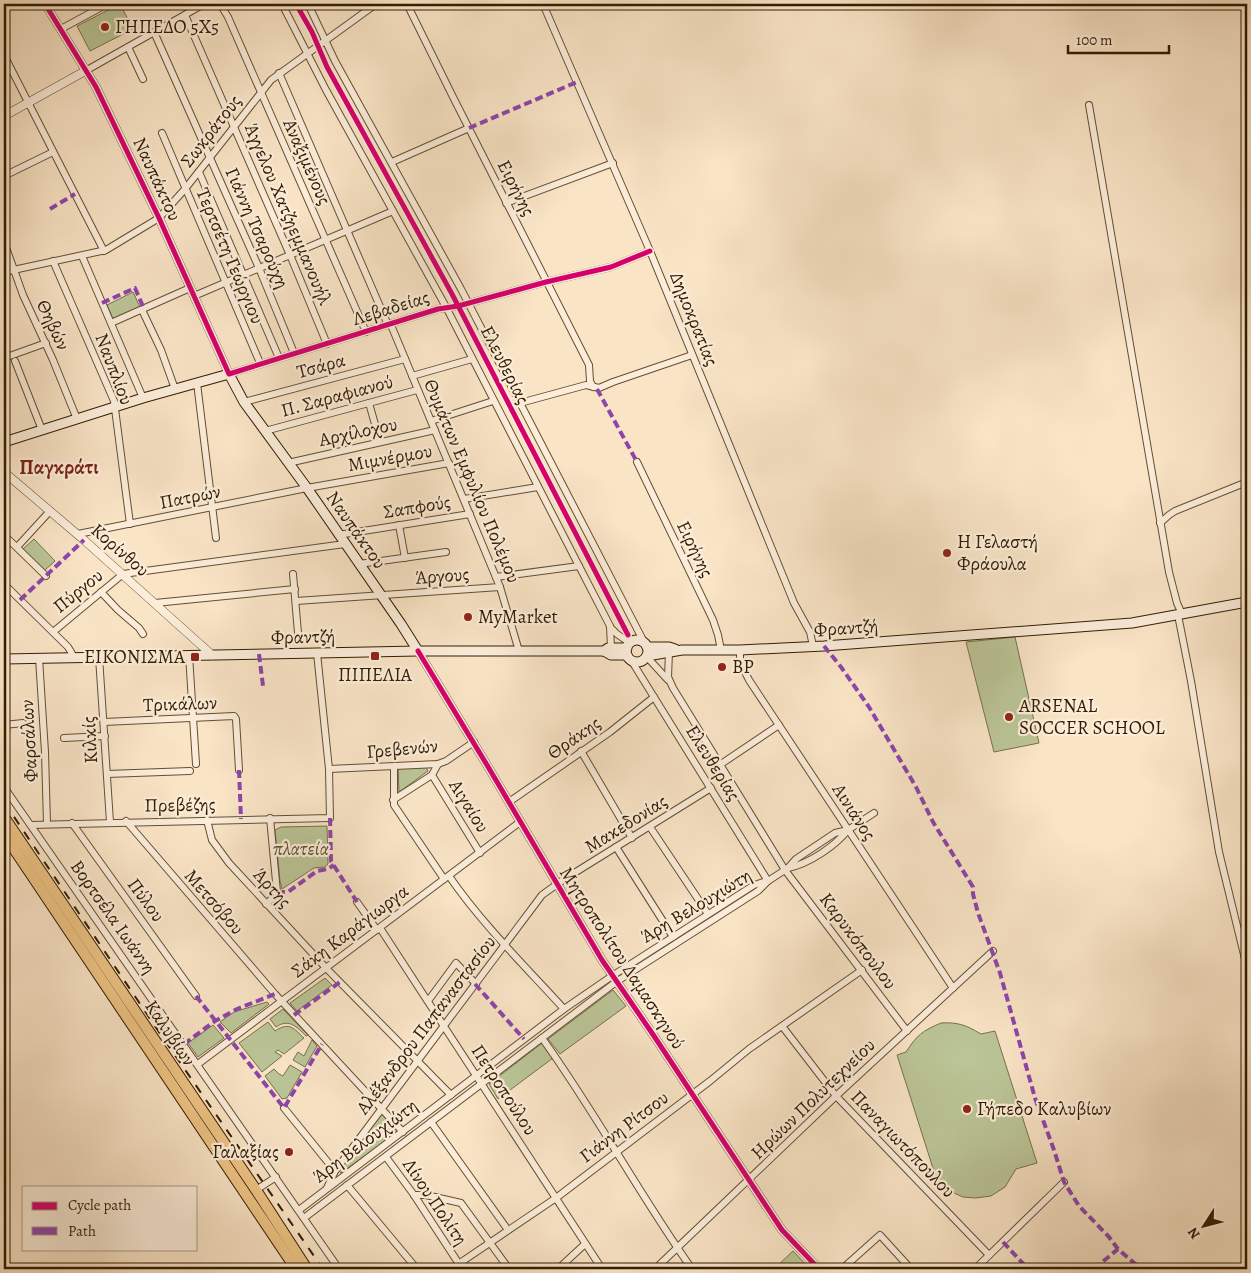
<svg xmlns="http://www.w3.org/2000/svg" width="1251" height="1273" viewBox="0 0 1251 1273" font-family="Alegreya,serif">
<rect width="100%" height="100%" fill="#f9e4c6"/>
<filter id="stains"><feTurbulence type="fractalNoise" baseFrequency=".004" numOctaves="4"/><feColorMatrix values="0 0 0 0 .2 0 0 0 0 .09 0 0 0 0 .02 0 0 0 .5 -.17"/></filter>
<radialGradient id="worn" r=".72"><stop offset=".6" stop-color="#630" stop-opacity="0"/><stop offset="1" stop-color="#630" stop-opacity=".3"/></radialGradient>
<!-- green -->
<g fill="#bbc597" stroke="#77704c">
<polygon points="120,4 133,29 90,51 77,26"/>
<polygon points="133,292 140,307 113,319 107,305"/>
<polygon points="34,539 55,561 44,571 22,550"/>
<polygon points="1015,637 1039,743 994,752 966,642"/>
<polygon points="425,765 428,771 399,792 398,766"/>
<polygon points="327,826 328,864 325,867 314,868 282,889 280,881 275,830 281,827"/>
<polygon points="325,978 332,985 297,1011 290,1003"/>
<polygon points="613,990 626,1006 560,1054 548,1039"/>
<polygon points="267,1002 269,1004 231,1033 220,1022 234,1012"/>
<path d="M283 1009 308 1035 306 1036C297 1027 289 1018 276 1027L270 1019Z"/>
<path d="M268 1022 275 1031C290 1021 294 1029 304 1038L284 1054 278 1050 275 1052 282 1056 262 1072 239 1043Z"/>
<path d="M941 1023C958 1022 966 1025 981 1034L995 1031 1037 1163 1016 1169 1005 1187 991 1196 975 1198 963 1197 952 1192 942 1184H938L897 1055 906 1052C917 1035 922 1031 941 1023Z"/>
<polygon points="213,1025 224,1038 198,1057 188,1043"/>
<polygon points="312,1040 317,1046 305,1067 293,1060 298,1052 304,1056"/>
<polygon points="542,1043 553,1058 498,1099 489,1084"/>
<polygon points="290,1065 302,1072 287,1098 282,1099 265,1076 274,1069 279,1074 283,1076"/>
<polygon points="382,1113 399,1131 341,1173 339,1171"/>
<polygon points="793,1251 810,1269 774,1269"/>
</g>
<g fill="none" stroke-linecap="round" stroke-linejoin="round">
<defs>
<g id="minor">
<polyline points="220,4 228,17 366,332"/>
<polyline points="282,4 326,90 446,307 579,566 610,626 611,648"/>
<polyline points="308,4 335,61 461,289 645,644"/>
<polyline points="407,4 453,97 589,365 590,381 593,387"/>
<polyline points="543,4 650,251 794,603 810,632 813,646"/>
<polyline points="185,15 290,255 327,344"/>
<polyline points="61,29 107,4"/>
<polyline points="154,32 259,268 294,353"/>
<polyline points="128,47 143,79"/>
<polyline points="4,55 104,251"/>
<polyline points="87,70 204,4"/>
<polyline points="279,73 388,325"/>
<polyline points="1089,105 1169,572 1177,603 1182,614"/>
<polyline points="162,133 260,363"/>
<polyline points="392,162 469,128"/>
<polyline points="199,172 279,358"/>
<polyline points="4,176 53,152"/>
<polyline points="506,203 613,163"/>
<polyline points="4,242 23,295 53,360 77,419"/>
<polyline points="82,256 143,398"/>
<polyline points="53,261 114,401 130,524"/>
<polyline points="4,272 106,250 159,218 185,189 271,80 376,4"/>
<polyline points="194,296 393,211"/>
<polyline points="142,310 161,350 175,389"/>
<polyline points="111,323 190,288"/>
<polyline points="391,325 500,587 519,651"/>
<polyline points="4,358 46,343"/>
<polyline points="15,361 42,430"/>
<polyline points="229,374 438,309 458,306 546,282 611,267 650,251"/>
<polyline points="412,376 472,359"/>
<polyline points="197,383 216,538"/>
<polyline points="244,402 405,359"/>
<polyline points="369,403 380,442"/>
<polyline points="520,403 586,385 599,388 613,382 692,355"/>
<polyline points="431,421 493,401"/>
<polyline points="265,431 417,390"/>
<polyline points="637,462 713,620 718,635 721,650"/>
<polyline points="288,463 435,430"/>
<polyline points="464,499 538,487"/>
<polyline points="1160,523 1169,515 1175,511 1247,482"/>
<polyline points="399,525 405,558"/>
<polyline points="78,534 307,488 449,463"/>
<polyline points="4,535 46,576"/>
<polyline points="338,535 470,514"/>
<polyline points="17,547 50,511"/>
<polyline points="359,564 446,552"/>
<polyline points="293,574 298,633"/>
<polyline points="496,577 579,566"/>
<polyline points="4,584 68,647 74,657"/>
<polyline points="101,592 118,610 139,628 143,634"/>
<polyline points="296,601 500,587"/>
<polyline points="155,603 295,589"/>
<polyline points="1178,615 1191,681 1219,852 1247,967"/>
<polyline points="610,627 617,634 630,643"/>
<polyline points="53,632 123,574 345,544"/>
<polyline points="740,650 740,662 749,680 953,988"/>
<polyline points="669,652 668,677 673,688 785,870 907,1031"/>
<polyline points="189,655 196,764"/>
<polyline points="99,657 110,822"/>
<polyline points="647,657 668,680"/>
<polyline points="39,658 45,752 47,824"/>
<polyline points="631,660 768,881"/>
<polyline points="104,722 234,716 236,719 239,770"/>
<polyline points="4,725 23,723"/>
<polyline points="64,738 105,736"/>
<polyline points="581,751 632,838"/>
<polyline points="721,764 779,725"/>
<polyline points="394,767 394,805 444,879"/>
<polyline points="329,769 438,764 446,761 474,742"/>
<polyline points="107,774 190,771"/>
<polyline points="432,775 480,853"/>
<polyline points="4,787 339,1269"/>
<polyline points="393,800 432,775 438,764"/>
<polyline points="509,802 610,732 654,697"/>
<polyline points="207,820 212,840 229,863 326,968 451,1095"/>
<polyline points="126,821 275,994 403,1132"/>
<polyline points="72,823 196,996"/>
<polyline points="31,825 330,818 329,769 317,653"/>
<polyline points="650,827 708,914"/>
<polyline points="616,847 673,937"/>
<path d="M788 868C809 864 835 846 848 830"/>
<path d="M449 876C482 924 525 966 564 1009"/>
<polyline points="357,902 377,930"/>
<polyline points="266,904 275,896 277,892 270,818"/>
<polyline points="380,928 602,1269"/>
<polyline points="428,1001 456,963 476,984"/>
<polyline points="782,1026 836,1096 989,1255"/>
<path d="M542 1038C596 1113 639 1194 692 1269"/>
<polyline points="198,1064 520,822"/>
<polyline points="284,1108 335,1171"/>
<polyline points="431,1122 508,1230"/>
<polyline points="386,1157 414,1195 459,1264"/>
<polyline points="347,1185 417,1269"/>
<polyline points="327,1188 335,1171 542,895 563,880 711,788"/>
<polyline points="256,1190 276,1177"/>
<polyline points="414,1195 426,1195 461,1203 509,1269"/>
<polyline points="299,1210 564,1009 612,976 754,885 767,881"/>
<polyline points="304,1218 616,982 758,891 768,881 788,868 796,859 835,833 848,830 874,813"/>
<polyline points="451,1269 556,1198 710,1081 749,1049 862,970"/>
<polyline points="558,1269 585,1244"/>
<polyline points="655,1269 836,1096 993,951"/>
<polyline points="842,1269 880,1235 911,1269"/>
<polyline points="975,1269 1064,1182"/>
</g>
<g id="tertiary">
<polyline points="45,4 96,87 159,218 229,374"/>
<polyline points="4,116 87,70"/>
<polyline points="4,472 84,540 212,655"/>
<polyline points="418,651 487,765 602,960 654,1036 782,1230 819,1269"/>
</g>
<g id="secondary">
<polyline points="4,442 143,398 229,374 244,402 307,488 401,624 418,651"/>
<circle cx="637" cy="651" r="11"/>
<polyline points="647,647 669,647 675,649"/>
<polyline points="604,651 611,655 627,655"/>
<polyline points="647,656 682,650 740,650 824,646 1132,623 1247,602"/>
<polyline points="4,659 418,651 604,651 608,648 627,648"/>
</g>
<g id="primary">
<polyline points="4,817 256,1190 307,1269"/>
<polyline points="4,834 296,1269"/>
</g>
</defs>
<!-- minor casing -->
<use href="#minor" stroke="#644e32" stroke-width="8"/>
<!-- tertiary casing -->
<use href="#tertiary" stroke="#644e32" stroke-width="9"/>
<!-- secondary casing -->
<use href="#secondary" stroke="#331c00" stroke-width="11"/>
<!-- primary casing -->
<use href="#primary" stroke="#331c00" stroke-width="12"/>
<!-- minor -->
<use href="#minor" stroke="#fbedda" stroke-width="6"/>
<!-- tertiary -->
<use href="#tertiary" stroke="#fbedda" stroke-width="8"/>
<!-- secondary -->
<use href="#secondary" stroke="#fbedda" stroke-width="9"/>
<!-- primary -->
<use href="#primary" stroke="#ecc283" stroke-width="10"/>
<!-- rail -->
<polyline stroke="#331c00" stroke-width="2" stroke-dasharray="9 9" stroke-linecap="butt" points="4,802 161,1035 323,1269"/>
<!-- quiet -->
<g stroke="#8e44ad" stroke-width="4" stroke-dasharray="8 4" stroke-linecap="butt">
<polyline points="469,128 577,82"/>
<polyline points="50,209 75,194"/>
<polyline points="102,303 135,288 144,309"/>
<polyline points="597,389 637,462"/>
<polyline points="20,600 84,540"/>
<polyline points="824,646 841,667 869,707 916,787 933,822 973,887 973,894 978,913 1000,973 1035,1098 1054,1150 1064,1182 1079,1206 1109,1237 1118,1249 1141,1269"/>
<polyline points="259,654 263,686"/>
<polyline points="239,770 241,819"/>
<polyline points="330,818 331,861 357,902"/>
<polyline points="277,892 288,892 317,871 328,869 334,865"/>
<polyline points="475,984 524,1039"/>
<polyline points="196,996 284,1108 322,1044"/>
<polyline points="294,1015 340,982"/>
<polyline points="184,1044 215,1021 237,1009 275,994"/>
<polyline points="1003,1242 1028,1269"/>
<polyline points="1094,1269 1118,1249"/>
</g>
<defs>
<g id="cycleway">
<polyline points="45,4 96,87 159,218 229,374 438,309 458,306 546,282 611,267 650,251"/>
<polyline points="296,4 312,32 327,67 452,294 628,635"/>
<polyline points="418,651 487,765 602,960 654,1036 782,1230 819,1269"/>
</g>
</defs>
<!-- cycleway casing -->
<use href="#cycleway" stroke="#fbedda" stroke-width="8"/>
<!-- cycleway -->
<use href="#cycleway" stroke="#d6006c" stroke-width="5"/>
</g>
<!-- markers -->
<g fill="#8f2418" stroke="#fbedda" stroke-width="2">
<circle cx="105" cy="27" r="5"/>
<circle cx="947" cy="553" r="5"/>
<circle cx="468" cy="617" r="5"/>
<rect x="370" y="651" width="10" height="10" rx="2.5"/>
<rect x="190" y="652" width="10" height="10" rx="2.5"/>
<circle cx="722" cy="667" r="5"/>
<circle cx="1009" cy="717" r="5"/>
<circle cx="967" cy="1109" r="5"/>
<circle cx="289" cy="1152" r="5"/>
</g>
<g text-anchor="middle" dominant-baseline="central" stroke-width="4.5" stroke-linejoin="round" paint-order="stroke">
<!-- poi labels -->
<g font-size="19" fill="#331c00" stroke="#fbedda" text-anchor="start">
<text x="115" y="27">ΓΗΠΕΔΟ 5X5</text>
<text x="957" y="542">Η Γελαστή<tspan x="957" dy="22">Φράουλα</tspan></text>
<text x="478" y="617">MyMarket</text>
<text x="185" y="657" text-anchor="end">ΕΙΚΟΝΙΣΜΑ</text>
<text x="732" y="667">BP</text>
<text x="375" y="675" text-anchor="middle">ΠΙΠΕΛΙΑ</text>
<text x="1019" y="706">ARSENAL<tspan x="1019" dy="22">SOCCER SCHOOL</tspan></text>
<text x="977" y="1109">Γήπεδο Καλυβίων</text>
<text x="279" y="1152" text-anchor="end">Γαλαξίας</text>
</g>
<!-- street labels -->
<g font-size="19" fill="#331c00" stroke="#fbedda">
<text transform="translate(211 131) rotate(-52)">Σωκράτους</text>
<text transform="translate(307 162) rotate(66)">Αναξιμένους</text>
<text transform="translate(157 179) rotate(65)">Ναυπάκτου</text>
<text transform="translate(516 188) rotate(63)">Ειρήνης</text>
<text transform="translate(288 214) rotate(67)">Άγγελου Χατζηεμμανουήλ</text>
<text transform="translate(257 228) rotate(66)">Γιάννη Τσαρούχη</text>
<text transform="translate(230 256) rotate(67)">Τερτσέτη Γεώργιου</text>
<text transform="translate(391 308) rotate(-17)">Λεβαδείας</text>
<text transform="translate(694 319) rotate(68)">Δημοκρατίας</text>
<text transform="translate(53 325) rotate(65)">Θηβών</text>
<text transform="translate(505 365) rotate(63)">Ελευθερίας</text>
<text transform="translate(321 366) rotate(-15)">Τσάρα</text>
<text transform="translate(114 369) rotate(69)">Ναυπλίου</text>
<text transform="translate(337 396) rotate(-15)">Π. Σαραφιανού</text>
<text transform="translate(358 432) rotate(-12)">Αρχίλοχου</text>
<text transform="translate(390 458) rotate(-10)">Μιμνέρμου</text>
<text transform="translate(472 481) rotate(67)">Θυμάτων Εμφυλίου Πολέμου</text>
<text transform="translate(190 497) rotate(-11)">Πατρών</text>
<text transform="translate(417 507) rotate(-9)">Σαπφούς</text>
<text transform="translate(356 530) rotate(55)">Ναυπάκτου</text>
<text transform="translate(695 549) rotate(64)">Ειρήνης</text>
<text transform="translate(120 550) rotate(41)">Κορίνθου</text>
<text transform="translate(442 576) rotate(-4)">Άργους</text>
<text transform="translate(78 591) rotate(-39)">Πύργου</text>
<text transform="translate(846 628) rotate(-4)">Φραντζή</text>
<text transform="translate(303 637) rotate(-1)">Φραντζή</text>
<text transform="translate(180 704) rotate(-2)">Τρικάλων</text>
<text transform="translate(574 738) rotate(-35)">Θράκης</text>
<text transform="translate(90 740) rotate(-93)">Κιλκίς</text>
<text transform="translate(29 741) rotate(-93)">Φαρσάλων</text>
<text transform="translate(402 749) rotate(-5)">Γρεβενών</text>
<text transform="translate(713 763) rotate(58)">Ελευθερίας</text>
<text transform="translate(180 805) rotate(-1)">Πρεβέζης</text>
<text transform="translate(469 806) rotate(58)">Αιγαίου</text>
<text transform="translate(854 812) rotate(57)">Αινιάνος</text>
<text transform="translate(626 824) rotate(-32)">Μακεδονίας</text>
<text transform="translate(272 888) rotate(48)">Άρτης</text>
<text transform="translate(146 900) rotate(54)">Πύλου</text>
<text transform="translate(214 902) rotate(49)">Μετσόβου</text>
<text transform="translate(696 906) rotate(-31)">Άρη Βελουχιώτη</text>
<text transform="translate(113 917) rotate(55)">Βορτσέλα Ιωάννη</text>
<text transform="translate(350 931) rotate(-37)">Σάκη Καράγιωργα</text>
<text transform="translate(858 941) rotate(53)">Καρυκόπουλου</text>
<text transform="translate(622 958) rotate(57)">Μητροπολίτου Δαμασκηνού</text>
<text transform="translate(426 1025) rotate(-53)">Αλέξανδρου Παπαναστασίου</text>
<text transform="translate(170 1033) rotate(56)">Καλυβίων</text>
<text transform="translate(504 1090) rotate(57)">Πετροπούλου</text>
<text transform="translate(813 1099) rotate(-44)">Ηρώων Πολυτεχνείου</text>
<text transform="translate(624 1127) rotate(-37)">Γιάννη Ρίτσου</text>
<text transform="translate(365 1141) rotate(-37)">Άρη Βελουχιώτη</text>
<text transform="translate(903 1144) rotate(46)">Παναγιωτόπουλου</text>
<text transform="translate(435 1202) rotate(56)">Λίνου Πολίτη</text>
</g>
<!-- park labels -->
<g font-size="19" font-style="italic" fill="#5c4f2d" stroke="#fbedda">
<text x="301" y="849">πλατεία</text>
</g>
<!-- neighbourhood labels -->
<g font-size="20" font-weight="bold" fill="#7a1f14" stroke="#fbedda">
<text x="59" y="467">Παγκράτι</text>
</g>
</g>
<!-- margin -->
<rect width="1251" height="1273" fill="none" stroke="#f9e4c6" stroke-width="20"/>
<rect x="5" y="5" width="1241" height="1263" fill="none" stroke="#331c00" stroke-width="2.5"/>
<rect x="10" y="10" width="1231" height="1253" fill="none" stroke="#331c00"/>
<!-- legend -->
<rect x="22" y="1186" width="175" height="65" fill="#fbedda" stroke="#ab9983"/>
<rect x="32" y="1202" width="25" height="8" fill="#d6006c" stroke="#ab9983"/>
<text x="68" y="1210" font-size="15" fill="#331c00">Cycle path</text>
<rect x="32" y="1227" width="25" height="8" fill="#8e44ad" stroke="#ab9983"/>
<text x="68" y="1236" font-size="15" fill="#331c00">Path</text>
<!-- north arrow -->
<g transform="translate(1204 1226) rotate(234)" stroke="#fbedda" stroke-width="4" paint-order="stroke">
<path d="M0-4L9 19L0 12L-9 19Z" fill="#331c00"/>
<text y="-8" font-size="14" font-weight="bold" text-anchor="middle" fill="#331c00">N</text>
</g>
<!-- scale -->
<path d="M1068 45v8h101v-8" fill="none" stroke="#331c00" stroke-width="2.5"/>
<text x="1076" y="45" font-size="15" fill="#331c00" stroke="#fbedda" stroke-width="4" paint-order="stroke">100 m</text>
<rect width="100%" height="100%" filter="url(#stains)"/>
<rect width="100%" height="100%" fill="url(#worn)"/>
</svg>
